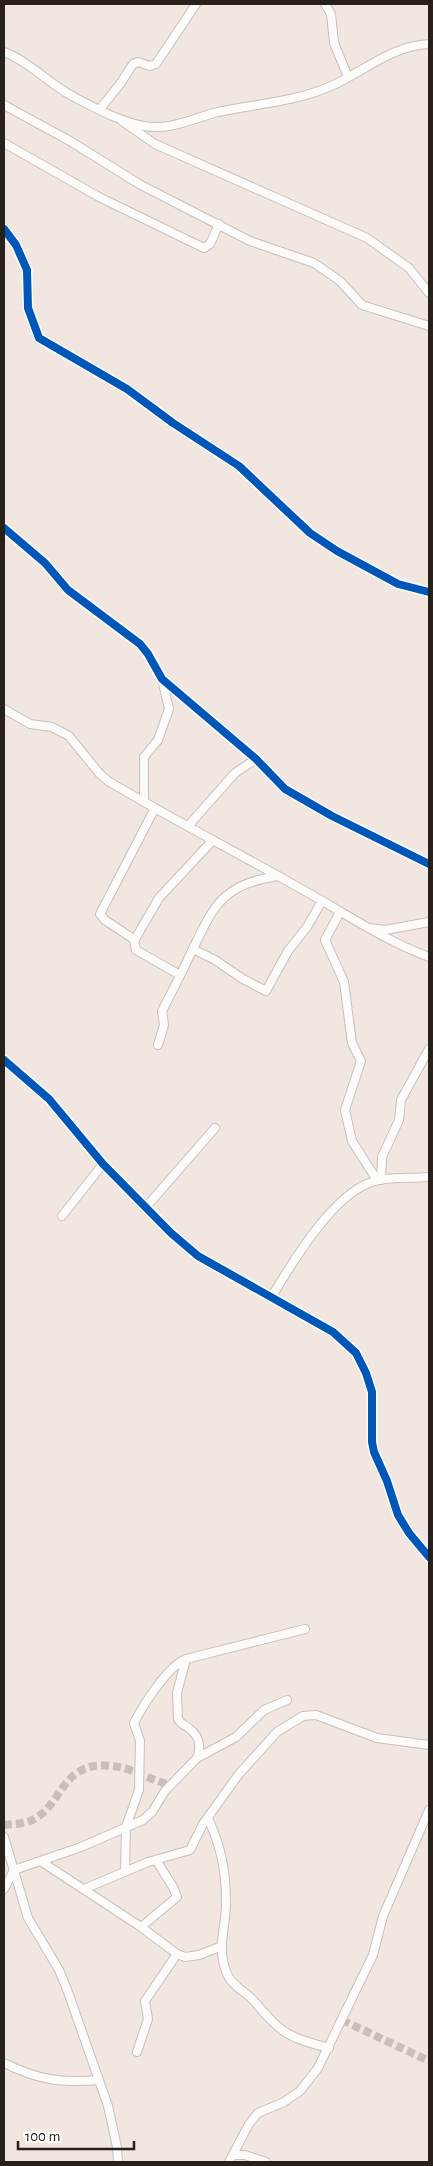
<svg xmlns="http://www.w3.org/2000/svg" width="433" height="2166" viewBox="0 0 433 2166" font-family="'Alegreya Sans',sans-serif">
<rect width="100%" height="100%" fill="#f1e6e0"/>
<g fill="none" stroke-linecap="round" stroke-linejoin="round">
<!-- minor-tunnel -->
<g stroke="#c9beb9" stroke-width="8" stroke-dasharray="8 4" stroke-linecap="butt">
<path d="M4 1825C12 1824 23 1824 30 1821 64 1807 59 1760 112 1766 133 1768 150 1780 170 1785"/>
<polyline points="342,2020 429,2061"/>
</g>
<defs>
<g id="minor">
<polyline points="325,4 331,14 334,43 348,77"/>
<path d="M4 52C30 62 49 84 74 97 95 108 121 122 144 126 171 131 193 118 218 112 256 104 293 102 329 87 364 72 390 46 429 44"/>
<polyline points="4,105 70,141 139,184 250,241 314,263 340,281 362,305 429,326"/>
<polyline points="100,109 120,84 133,64 138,62 150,66 156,64 196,4"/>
<polyline points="122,121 155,144 367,238 409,268 429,293"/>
<polyline points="4,143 99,197 204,248 210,244 219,224"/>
<polyline points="4,229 16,245 27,270 28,308 39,338 127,389 173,423 239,466 310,533 337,551 398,584 429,592"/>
<polyline points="4,528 45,563 68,590 140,644 148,654 162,679 256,759 285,789 332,816 429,864"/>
<path d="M4 709 30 724 52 727 69 736 99 773 108 781C175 821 244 856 312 895 351 917 386 941 429 957"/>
<polyline points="144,802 144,757 158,740 169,709 162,679"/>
<polyline points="188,826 235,773 256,759"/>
<polyline points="340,912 325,940 344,982 352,1043 361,1061 345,1110 352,1141 377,1180"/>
<polyline points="370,928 385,930 429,922"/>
<polyline points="135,940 105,920 100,914 155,808"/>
<polyline points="193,949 215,960 243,979 266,991 288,951 307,927 322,901"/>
<polyline points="180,975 136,950 134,941 159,898 213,840"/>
<path d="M158 1045 164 1025 162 1011C171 993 180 977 188 959 212 911 218 884 278 876"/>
<polyline points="4,1060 49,1099 103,1164 171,1233 198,1256 333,1332 356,1353 366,1373 372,1392 372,1442 374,1452 387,1481 398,1515 409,1533 429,1557"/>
<polyline points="381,1180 382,1157 399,1120 401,1100 429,1049"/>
<polyline points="147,1206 215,1128"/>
<polyline points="62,1216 103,1164"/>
<path d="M272 1296C292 1263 333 1194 372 1182 389 1176 411 1179 429 1177"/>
<path d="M186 1659 177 1693 178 1719C181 1725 186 1725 190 1729 200 1737 201 1748 197 1758"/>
<path d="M208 1818C221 1847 226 1870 226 1903 226 1928 216 1948 227 1974 233 1987 245 1991 254 2001 282 2034 287 2037 329 2048"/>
<polyline points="4,1837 28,1918 59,1970 68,1992 108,2106 117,2147 118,2162"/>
<polyline points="42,1862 141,1927 177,1954 185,1957 199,1955 222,1946"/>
<path d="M125 1871 126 1827 139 1790 140 1741 134 1723C143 1705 168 1666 186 1659L305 1629"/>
<polyline points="4,1889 14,1870 81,1847 143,1820 152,1812 165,1791 197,1758 236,1737 264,1710 287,1700"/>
<polyline points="84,1889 148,1862 190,1850 203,1824 239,1774 277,1732 303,1716 316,1715 377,1738 429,1745"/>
<polyline points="141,1927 177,1897 173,1887 156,1860"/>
<polyline points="137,2052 148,2019 145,2001 177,1954"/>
<path d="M4 2063C38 2080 61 2083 99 2080"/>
<polyline points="233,2155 245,2155 266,2162"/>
<polyline points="229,2162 249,2124 258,2113 284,2102 300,2091 318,2068 373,1955 383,1916 429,1810"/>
</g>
</defs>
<!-- minor casing -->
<use href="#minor" stroke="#c8c0bb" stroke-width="10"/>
<!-- minor -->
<use href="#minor" stroke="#fdfbfa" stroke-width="8"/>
<defs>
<g id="cycleway">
<polyline points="4,229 16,245 27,270 28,308 39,338 127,389 173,423 239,466 310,533 337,551 398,584 429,592"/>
<polyline points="4,528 45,563 68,590 140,644 148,654 162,679 256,759 285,789 332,816 429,864"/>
<polyline points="4,1060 49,1099 103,1164 171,1233 198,1256 333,1332 356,1353 366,1373 372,1392 372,1442 374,1452 387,1481 398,1515 409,1533 429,1557"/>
</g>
</defs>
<!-- cycleway casing -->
<use href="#cycleway" stroke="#fff" stroke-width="11"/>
<!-- cycleway -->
<use href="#cycleway" stroke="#0057b8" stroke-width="8"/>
</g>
<!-- border -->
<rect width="433" height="2166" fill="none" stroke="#27201b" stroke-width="10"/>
<!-- scale -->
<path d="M18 2141v8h116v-8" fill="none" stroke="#27201b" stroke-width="2.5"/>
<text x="25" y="2141" font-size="15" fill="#27201b" stroke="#ffffff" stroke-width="4" paint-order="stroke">100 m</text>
</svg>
